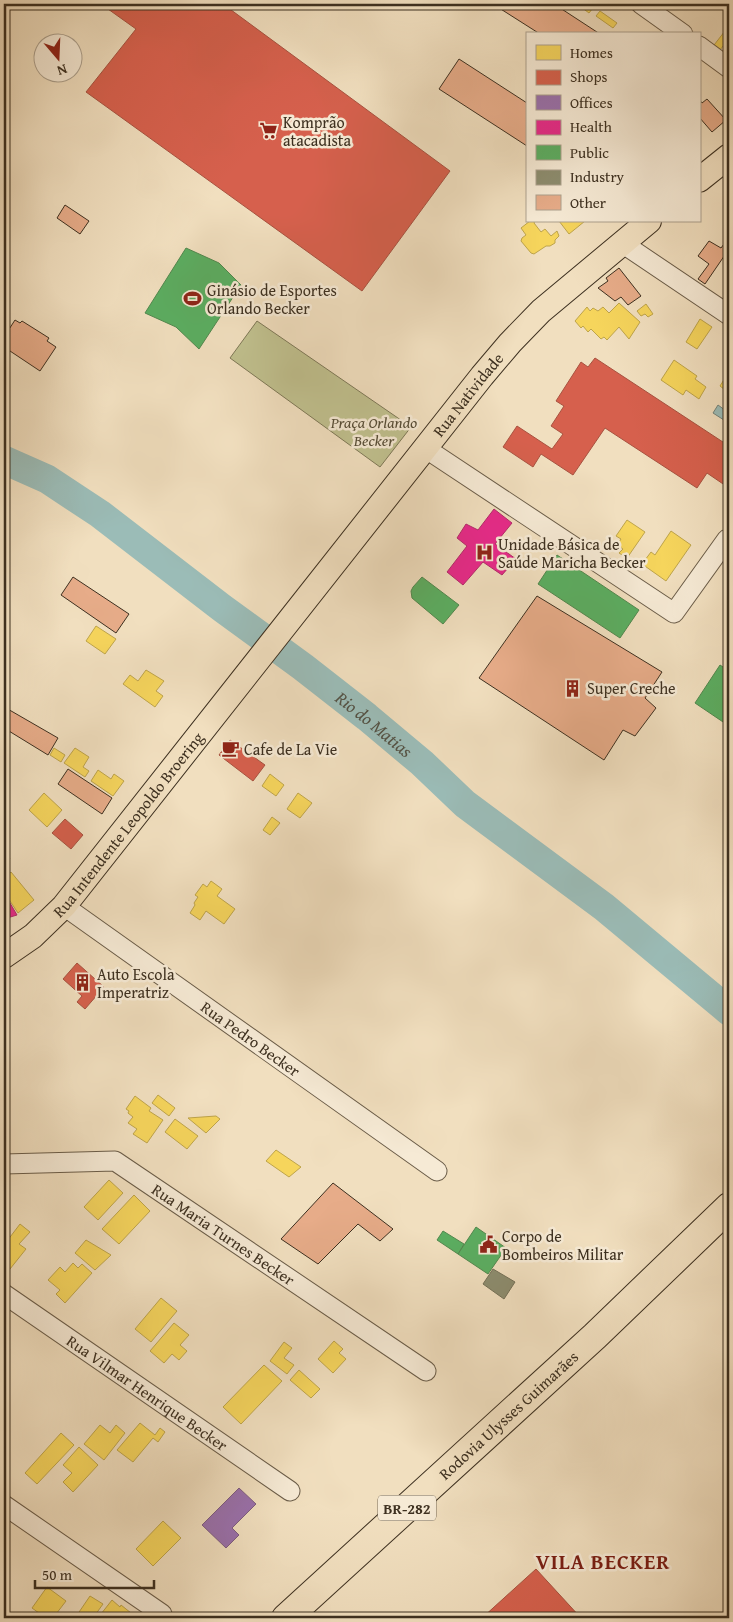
<svg xmlns="http://www.w3.org/2000/svg" width="733" height="1622" viewBox="0 0 733 1622" font-family="'Gentium Book Plus',serif">
<rect width="100%" height="100%" fill="#f1dfbf"/>
<filter id="stains"><feTurbulence type="fractalNoise" baseFrequency=".004" numOctaves="4"/><feColorMatrix values="0 0 0 0 .2 0 0 0 0 .09 0 0 0 0 .02 0 0 0 .5 -.17"/></filter>
<radialGradient id="worn" r=".72"><stop offset=".6" stop-color="#630" stop-opacity="0"/><stop offset="1" stop-color="#630" stop-opacity=".3"/></radialGradient>
<!-- green -->
<polygon fill="#c0c08e" stroke="#7e7857" points="257,321 411,427 380,467 230,358"/>
<!-- water -->
<polygon fill="#9bbcb7" stroke="#75847b" points="718,405 729,413 729,419 727,422 713,413"/>
<!-- homes -->
<g fill="#f6d55c" stroke="#bea44a">
<polygon points="577,4 596,4 589,13"/>
<polygon points="600,11 617,23 613,28 596,16"/>
<polygon points="729,21 729,50 723,46 717,54 711,49 728,27 726,25"/>
<polygon points="530,221 535,221 534,223 541,232 545,229 551,236 557,231 559,236 555,240 555,243 550,246 546,246 534,254 531,253 521,241 522,238 526,235 521,228"/>
<polygon points="559,221 585,221 569,234"/>
<polygon points="619,303 640,322 629,339 619,327 607,340 604,337 601,339 591,329 588,332 583,326 581,328 575,321 587,307 590,311 593,308 598,311 603,307 609,313"/>
<polygon points="646,304 653,314 648,317 645,314 641,316 637,311"/>
<polygon points="700,319 712,327 697,349 686,342"/>
<polygon points="674,360 697,376 695,379 706,387 699,399 686,390 683,395 661,380"/>
<polygon points="725,378 729,381 729,393 720,386"/>
<polygon points="627,520 645,532 627,558 619,553 623,549 617,545 621,539 616,536"/>
<polygon points="671,531 691,545 666,581 642,564 651,552 655,555"/>
<polygon points="96,626 116,639 105,654 86,641"/>
<polygon points="146,670 164,681 156,691 163,696 155,707 123,684 130,675 138,681"/>
<polygon points="54,748 65,755 61,762 50,755"/>
<polygon points="75,748 89,757 83,767 89,771 85,777 64,763"/>
<polygon points="98,770 111,779 114,774 124,781 113,796 91,781"/>
<polygon points="270,774 284,785 276,796 262,786"/>
<polygon points="44,793 62,810 47,827 29,810"/>
<polygon points="298,793 312,803 300,818 287,809"/>
<polygon points="272,817 280,823 270,835 263,830"/>
<polygon points="4,850 10,859 4,864"/>
<polygon points="11,872 34,900 18,913 4,892 4,879"/>
<polygon points="211,881 222,889 217,896 235,909 224,924 206,911 200,920 190,913 195,905 194,903 198,897 195,895 203,884 207,887"/>
<polygon points="158,1095 175,1108 169,1116 152,1103"/>
<polygon points="135,1096 151,1108 149,1111 163,1120 147,1143 133,1134 137,1129 128,1123 133,1117 128,1113 129,1111 126,1109"/>
<polygon points="216,1116 220,1119 206,1133 188,1118"/>
<polygon points="175,1119 198,1136 187,1149 165,1132"/>
<polygon points="276,1150 301,1167 289,1177 266,1161"/>
<polygon points="109,1180 123,1193 98,1220 84,1207"/>
<polygon points="134,1195 150,1211 119,1244 102,1229"/>
<polygon points="20,1224 30,1232 19,1244 26,1249 6,1274 4,1272 4,1245"/>
<polygon points="86,1240 111,1255 95,1270 75,1253"/>
<polygon points="73,1263 78,1268 82,1264 92,1273 65,1303 56,1294 60,1290 48,1280 60,1267 65,1272"/>
<polygon points="161,1298 177,1311 151,1342 135,1329"/>
<polygon points="174,1323 189,1335 180,1345 187,1351 179,1360 172,1354 164,1363 150,1351"/>
<polygon points="334,1341 343,1349 339,1353 346,1359 333,1373 318,1359"/>
<polygon points="284,1342 292,1348 284,1358 294,1365 287,1374 270,1361"/>
<polygon points="4,1344 10,1349 4,1356"/>
<polygon points="264,1365 282,1381 241,1424 223,1407"/>
<polygon points="299,1370 320,1389 311,1398 290,1380"/>
<polygon points="4,1422 10,1428 4,1434"/>
<polygon points="140,1423 155,1435 160,1428 165,1432 158,1442 153,1438 133,1462 117,1450"/>
<polygon points="100,1425 110,1433 116,1425 125,1433 104,1460 84,1444"/>
<polygon points="61,1433 74,1445 37,1484 25,1473"/>
<polygon points="79,1447 98,1465 73,1492 63,1482 72,1473 63,1465"/>
<polygon points="163,1521 181,1538 153,1566 136,1549"/>
<polygon points="47,1587 66,1601 53,1618 46,1618 32,1608"/>
<polygon points="90,1596 103,1604 93,1618 75,1618"/>
<polygon points="112,1600 120,1607 121,1605 136,1617 135,1618 106,1618 101,1614"/>
</g>
<!-- shops -->
<g fill="#d6604d" stroke="#a85240">
<polygon points="101,4 223,4 450,171 362,291 86,92 136,29"/>
<polygon points="595,358 729,446 729,488 707,473 697,488 605,428 573,475 541,454 533,467 503,447 517,426 552,449 563,434 551,426 564,406 556,401 581,362 588,367"/>
<polygon points="230,740 265,765 253,781 219,755"/>
<polygon points="65,819 83,835 71,849 52,833"/>
<polygon points="77,963 104,987 85,1009 77,1002 82,996 63,979"/>
<polygon points="536,1569 581,1618 482,1618"/>
</g>
<!-- offices -->
<polygon fill="#9970ab" stroke="#7d5d81" points="239,1488 256,1504 232,1528 239,1535 226,1548 202,1525"/>
<!-- health -->
<g fill="#e7298a" stroke="#b42b6a">
<polygon points="494,509 512,523 495,544 516,559 502,575 483,562 463,585 447,572 467,546 457,538 466,524 478,530"/>
<polygon points="4,895 7,898 17,915 7,918 4,918"/>
</g>
<!-- public -->
<g fill="#5aae61" stroke="#51884e">
<polygon points="186,248 219,263 241,285 199,349 176,327 145,313"/>
<polygon points="557,555 639,610 620,638 538,584"/>
<polygon points="422,577 459,605 443,624 412,598 411,591 413,587"/>
<polygon points="720,665 729,671 729,726 695,703"/>
<polygon points="476,1227 506,1248 488,1274 458,1254"/>
<polygon points="443,1231 464,1244 458,1254 437,1240"/>
</g>
<!-- industry -->
<polygon fill="#8c8c6e" stroke="#747057" points="493,1269 515,1282 504,1299 483,1284"/>
<g fill="none" stroke-linecap="round" stroke-linejoin="round">
<!-- river -->
<path stroke="#9bbcb7" stroke-width="29" id="s1" d="M4 460 47 479 100 514 222 608 303 667 367 717 422 763 465 804 604 907 729 1011"/>
</g>
<!-- building -->
<g fill="#e7ac89" stroke="#3d3020">
<polygon points="498,4 554,4 600,34 540,34 496,6"/>
<polygon points="459,59 527,103 527,146 439,89"/>
<polygon points="699,99 702,103 707,99 726,120 712,132 699,117"/>
<polygon points="65,205 89,221 80,234 57,218"/>
<polygon points="709,241 721,248 724,244 729,248 729,249 705,284 698,279 709,264 698,256"/>
<polygon points="619,268 641,296 628,305 621,297 615,301 598,288 608,281 606,278"/>
<polygon points="15,320 20,323 22,321 49,338 47,341 56,347 40,371 4,347 4,337"/>
<polygon points="73,577 129,614 116,633 61,595"/>
<polygon points="537,596 662,672 645,698 656,708 635,736 623,730 604,760 479,678"/>
<polygon points="6,708 58,738 48,755 4,728 4,712"/>
<polygon points="68,769 112,798 102,814 58,784"/>
<polygon points="333,1183 393,1229 380,1241 358,1224 318,1264 281,1239"/>
</g>
<g fill="none" stroke-linecap="round" stroke-linejoin="round">
<defs>
<g id="minor">
<polyline points="641,4 683,34"/>
<polyline points="699,46 729,68"/>
<polyline points="622,243 729,315"/>
<polyline points="425,448 674,613 727,539"/>
<path id="s2" d="M64 906 437 1171"/>
<path id="s3" d="M4 1164 115 1161 426 1371"/>
<path id="s4" d="M4 1294 290 1491"/>
<polyline points="4,1505 162,1614"/>
</g>
<g id="major">
<polyline points="699,180 729,156"/>
<path id="s5" d="M4 956 33 936 64 906 482 376 510 343 541 311 649 221"/>
</g>
<g id="highway">
<path id="s6" d="M286 1618 595 1336 729 1207"/>
</g>
</defs>
<!-- minor casing -->
<use href="#minor" stroke="#6a5c48" stroke-width="21"/>
<!-- major casing -->
<use href="#major" stroke="#3d3020" stroke-width="26"/>
<!-- highway casing -->
<use href="#highway" stroke="#3d3020" stroke-width="30"/>
<!-- minor -->
<use href="#minor" stroke="#f6ead5" stroke-width="19"/>
<!-- major -->
<use href="#major" stroke="#f1dfbf" stroke-width="24"/>
<!-- highway -->
<use href="#highway" stroke="#f1dfbf" stroke-width="28"/>
</g>
<!-- icons -->
<defs>
<symbol id="supermarket-bare" viewBox="-9 -9 18 18"><path d="M-6-5.5h2.5l.6 2H6L4.5 2H-2.5L-4.4-4H-6ZM-1.5 3.2a1.3 1.3 0 1 0 .1 0ZM3 3.2a1.3 1.3 0 1 0 .1 0Z" fill="#8f2418" stroke="#f6ead5" stroke-width="2.5" paint-order="stroke"/></symbol>
<symbol id="stadium-bare" viewBox="-9 -9 18 18"><path d="M0-5a6.5 5 0 1 0 0 10a6.5 5 0 1 0 0-10ZM-3.5-1.8h7v3.6h-7Z" fill="#8f2418" stroke="#f6ead5" stroke-width="2.5" paint-order="stroke"/></symbol>
<symbol id="hospital-bare" viewBox="-9 -9 18 18"><path d="M-5-5h3v3.5h4V-5h3V5h-3V1.5h-4V5h-3Z" fill="#8f2418" stroke="#f6ead5" stroke-width="2.5" paint-order="stroke"/></symbol>
<symbol id="building-bare" viewBox="-9 -9 18 18"><path d="M-4-6H4V6H1V3H-1V6H-4ZM-2.5-4.3h1.7v1.8h-1.7ZM.8-4.3h1.7v1.8H.8ZM-2.5-1h1.7V.8h-1.7ZM.8-1h1.7V.8H.8Z" fill="#8f2418" stroke="#f6ead5" stroke-width="2.5" paint-order="stroke"/></symbol>
<symbol id="cafe-bare" viewBox="-9 -9 18 18"><path d="M-5.5-4.5H6V0H3Q3 3.5 0 3.5H-2.5Q-5.5 3.5-5.5 0ZM3-3.2v2h1.7v-2ZM-6 4.5H4V6H-6Z" fill="#8f2418" stroke="#f6ead5" stroke-width="2.5" paint-order="stroke"/></symbol>
<symbol id="civic-bare" viewBox="-9 -9 18 18"><path d="M-.6-6.5H3V-4.5H.6V-3L4-1V1h2V6H-6V1h2V-1L-.6-3ZM-1.2 2.5V6h2.4V2.5Z" fill="#8f2418" stroke="#f6ead5" stroke-width="2.5" paint-order="stroke"/></symbol>
</defs>
<g fill-rule="evenodd">
<use href="#supermarket-bare" x="256" y="118" width="25" height="25"/>
<use href="#stadium-bare" x="180" y="286" width="25" height="25"/>
<use href="#hospital-bare" x="472" y="540" width="25" height="25"/>
<use href="#building-bare" x="560" y="676" width="25" height="25"/>
<use href="#cafe-bare" x="218" y="736" width="25" height="25"/>
<use href="#building-bare" x="70" y="970" width="25" height="25"/>
<use href="#civic-bare" x="476" y="1232" width="25" height="25"/>
</g>
<g text-anchor="middle" dominant-baseline="central" stroke-width="5" stroke-linejoin="round" paint-order="stroke">
<!-- shield labels -->
<rect fill="#f6ead5" stroke="#746856" stroke-width="1" x="378" y="1495.5" width="58" height="25" rx="4"/>
<g font-size="15" font-weight="bold" fill="#3d3020">
<text x="407" y="1508">BR-282</text>
</g>
<!-- poi labels -->
<g font-size="16" fill="#3d3020" stroke="#f6ead5" text-anchor="start">
<text x="283" y="122">Komprão<tspan x="283" dy="18">atacadista</tspan></text>
<text x="207" y="290">Ginásio de Esportes<tspan x="207" dy="18">Orlando Becker</tspan></text>
<text x="498" y="544">Unidade Básica de<tspan x="498" dy="18">Saúde Maricha Becker</tspan></text>
<text x="587" y="688">Super Creche</text>
<text x="244" y="749">Cafe de La Vie</text>
<text x="97" y="974">Auto Escola<tspan x="97" dy="18">Imperatriz</tspan></text>
<text x="502" y="1236">Corpo de<tspan x="502" dy="18">Bombeiros Militar</tspan></text>
</g>
<!-- street labels -->
<g font-size="16" fill="#3d3020" stroke="#f6ead5">
<text stroke="none"><textPath href="#s5" startOffset="730">Rua Natividade</textPath></text>
<text stroke="none"><textPath href="#s5" startOffset="182">Rua Intendente Leopoldo Broering</textPath></text>
<text stroke="none"><textPath href="#s2" startOffset="229">Rua Pedro Becker</textPath></text>
<text stroke="none"><textPath href="#s3" startOffset="242">Rua Maria Turnes Becker</textPath></text>
<text stroke="none"><textPath href="#s4" startOffset="174">Rua Vilmar Henrique Becker</textPath></text>
<text stroke="none"><textPath href="#s6" startOffset="301">Rodovia Ulysses Guimarães</textPath></text>
</g>
<!-- park labels -->
<g font-size="16" font-style="italic" fill="#574d36" stroke="#f6ead5">
<text x="374" y="422">Praça Orlando<tspan x="374" dy="18">Becker</tspan></text>
</g>
<!-- water labels -->
<g font-size="18" font-style="italic" fill="#545346" stroke="#f6ead5">
<text stroke="none"><textPath href="#s1" startOffset="456">Rio do Matias</textPath></text>
</g>
<!-- district labels -->
<g font-size="21" font-weight="bold" letter-spacing="1" fill="#7a1f14" stroke="#f6ead5">
<text x="603" y="1561">VILA BECKER</text>
</g>
</g>
<!-- margin -->
<rect width="733" height="1622" fill="none" stroke="#f1dfbf" stroke-width="20"/>
<rect x="5" y="5" width="723" height="1612" fill="none" stroke="#3d3020" stroke-width="2.5"/>
<rect x="10" y="10" width="713" height="1602" fill="none" stroke="#3d3020"/>
<!-- legend -->
<rect x="526" y="32" width="175" height="190" fill="#f6ead5" stroke="#aca08d"/>
<rect x="536" y="45" width="25" height="15" fill="#f6d55c" stroke="#aca08d"/>
<text x="570" y="58" font-size="15" fill="#3d3020">Homes</text>
<rect x="536" y="70" width="25" height="15" fill="#d6604d" stroke="#aca08d"/>
<text x="570" y="82" font-size="15" fill="#3d3020">Shops</text>
<rect x="536" y="95" width="25" height="15" fill="#9970ab" stroke="#aca08d"/>
<text x="570" y="108" font-size="15" fill="#3d3020">Offices</text>
<rect x="536" y="120" width="25" height="15" fill="#e7298a" stroke="#aca08d"/>
<text x="570" y="132" font-size="15" fill="#3d3020">Health</text>
<rect x="536" y="145" width="25" height="15" fill="#5aae61" stroke="#aca08d"/>
<text x="570" y="158" font-size="15" fill="#3d3020">Public</text>
<rect x="536" y="170" width="25" height="15" fill="#8c8c6e" stroke="#aca08d"/>
<text x="570" y="182" font-size="15" fill="#3d3020">Industry</text>
<rect x="536" y="195" width="25" height="15" fill="#e7ac89" stroke="#aca08d"/>
<text x="570" y="208" font-size="15" fill="#3d3020">Other</text>
<!-- north arrow -->
<g transform="translate(58 58) rotate(161)"><circle r="24" fill="#f6ead5" stroke="#aca08d"/>
<path d="M0-4L9 19L0 12L-9 19Z" fill="#8f2418"/>
<text y="-8" font-size="14" font-weight="bold" text-anchor="middle" fill="#3d3020">N</text>
</g>
<!-- scale -->
<path d="M35 1580v8h119v-8" fill="none" stroke="#3d3020" stroke-width="2.5"/>
<text x="42" y="1580" font-size="15" fill="#3d3020" stroke="#f6ead5" stroke-width="4" paint-order="stroke">50 m</text>
<rect width="100%" height="100%" filter="url(#stains)"/>
<rect width="100%" height="100%" fill="url(#worn)"/>
</svg>
